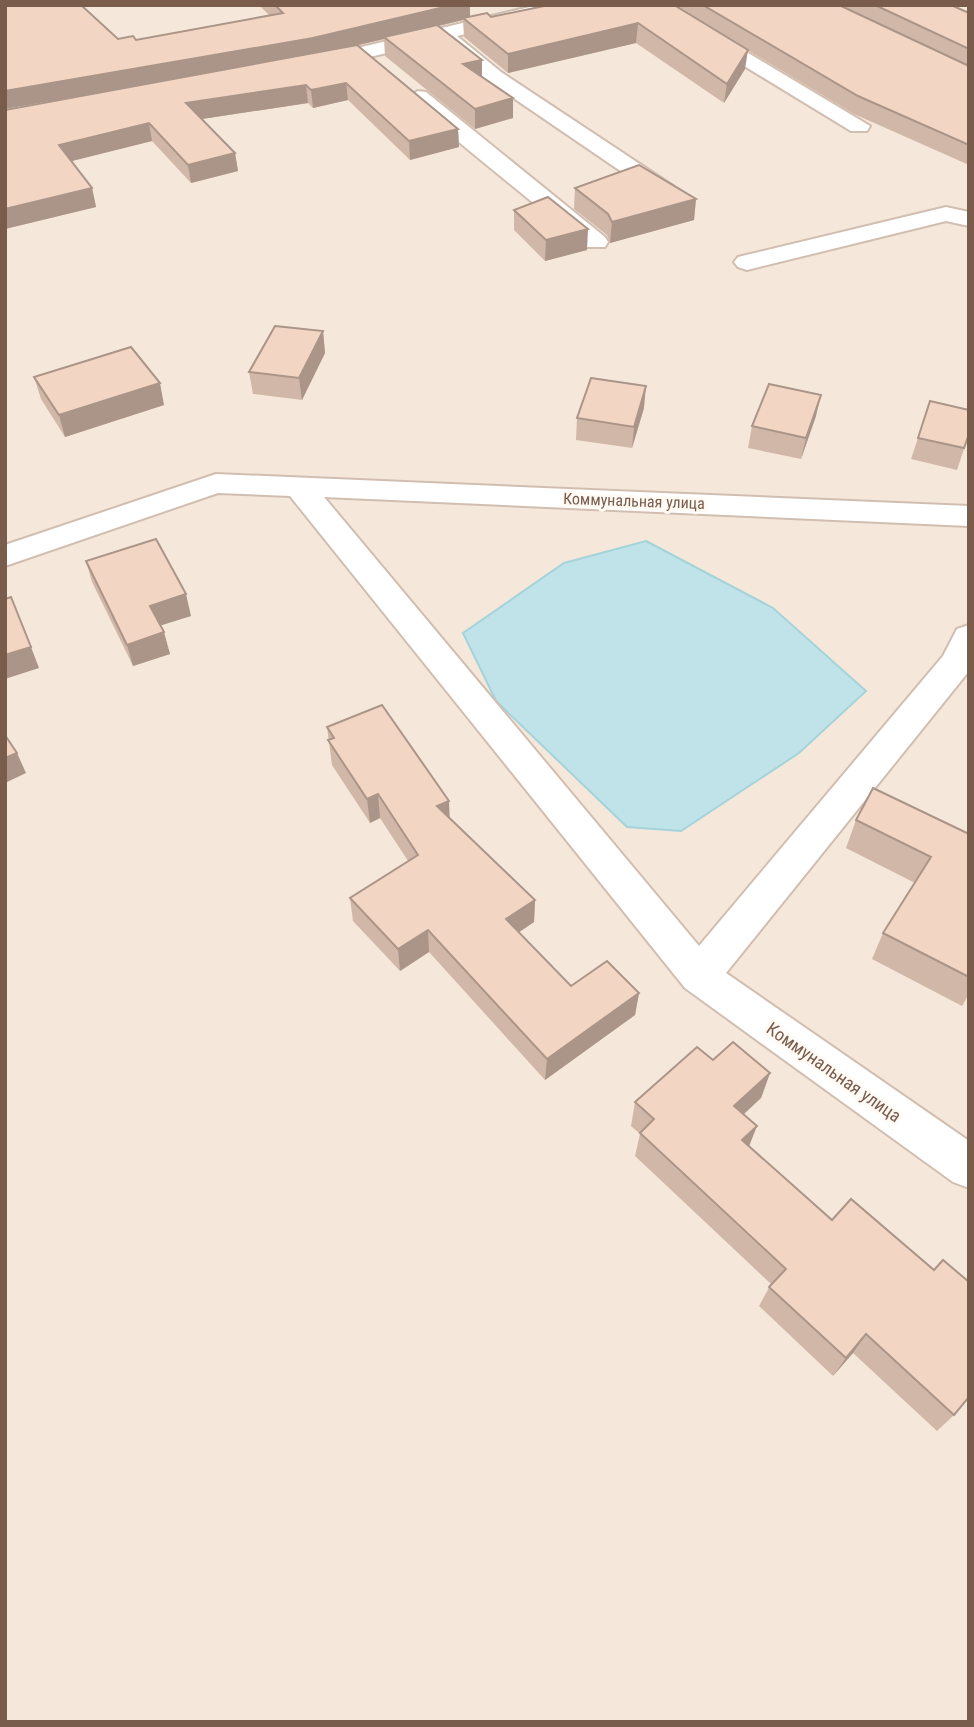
<svg xmlns="http://www.w3.org/2000/svg" width="974" height="1727" viewBox="0 0 974 1727" font-family="'Roboto Condensed',sans-serif">
<rect width="100%" height="100%" fill="#fdf6ec"/>
<!-- residential -->
<rect fill="#f5e8da" x="5" y="5" width="964" height="1717"/>
<!-- water -->
<polygon fill="#bfe3e8" stroke="#a5d3da" stroke-width="2" points="646,541 773,608 866,691 799,753 681,831 627,827 496,701 463,633 564,563"/>
<g fill="none" stroke-linecap="round" stroke-linejoin="round">
<defs>
<g id="minor">
<polygon points="538,5 574,5 571,9 457,36 501,72 682,192 686,197 682,202 666,202 487,80 438,41 314,70 304,64 307,60"/>
<polygon points="644,5 668,5 870,126 867,131 851,131"/>
<polygon points="418,91 426,92 605,237 608,242 605,247 587,247 410,102 407,97"/>
<polygon points="946,207 969,212 969,226 946,221 747,270 738,267 734,262 738,257"/>
<polygon points="216,474 969,506 969,526 324,497 699,946 943,656 957,629 969,625 969,671 726,973 969,1141 969,1188 953,1182 685,988 290,496 218,493 5,566 5,545"/>
</g>
</defs>
<!-- minor casing -->
<use href="#minor" stroke="#d1beb0" stroke-width="4"/>
<!-- minor -->
<use href="#minor" fill="#fff" fill-rule="evenodd"/>
</g>
<!-- wall -->
<g fill="#d1b7a8">
<polygon points="259,5 470,5 470,17 491,17 549,5 951,5 969,13 969,165 854,114 684,12 745,69 724,103 636,43 508,73 464,37 463,20 439,26 482,60 482,77 513,98 513,118 475,129 385,56 384,39 356,46 458,129 459,147 410,160 348,100 313,108 308,103 202,119 235,153 238,171 191,183 152,141 71,161 92,188 96,207 5,229 118,39 136,40 269,15"/>
<polygon points="575,188 696,199 694,220 610,243 607,235 574,209"/>
<polygon points="514,210 587,250 545,261 514,230"/>
<polygon points="323,331 325,353 302,400 253,394 249,372"/>
<polygon points="34,377 164,405 65,437 41,399"/>
<polygon points="644,408 632,448 576,440 577,418"/>
<polygon points="816,416 801,459 748,448 752,426"/>
<polygon points="969,434 957,470 911,459 918,438"/>
<polygon points="86,561 191,616 160,625 170,654 133,666 92,582"/>
<polygon points="327,727 449,801 449,818 535,900 534,922 519,932 571,986 639,993 635,1015 545,1080 429,952 400,971 353,921 350,898 408,861 380,818 370,823 332,765"/>
<polygon points="856,820 969,834 969,994 962,1006 872,959 883,933 915,883 846,848"/>
<polygon points="713,1060 770,1073 761,1098 743,1114 749,1147 954,1415 937,1431 853,1353 833,1376 759,1306 771,1284 635,1156 640,1134 631,1126 635,1102"/>
</g>
<!-- shaded-wall -->
<g fill="#aa9588">
<polygon points="453,5 470,5 470,18 463,18 463,20 386,38 384,37 384,39 314,55 5,109 5,91"/>
<polygon points="638,23 636,43 508,73 508,54"/>
<polygon points="748,50 745,69 724,103 727,84"/>
<polygon points="482,60 482,79 463,64"/>
<polygon points="346,83 348,100 313,108 311,90"/>
<polygon points="306,85 308,103 189,121 186,103"/>
<polygon points="513,98 513,118 475,129 475,109"/>
<polygon points="149,123 152,141 64,163 59,145"/>
<polygon points="458,129 459,147 410,160 409,141"/>
<polygon points="235,153 238,171 191,183 188,165"/>
<polygon points="92,188 96,207 5,229 5,209"/>
<polygon points="696,199 694,220 610,243 612,222"/>
<polygon points="588,229 587,250 545,261 546,240"/>
<polygon points="323,331 325,353 302,400 299,378"/>
<polygon points="160,383 164,405 65,437 59,415"/>
<polygon points="646,386 644,408 632,448 634,427"/>
<polygon points="821,395 816,416 801,459 806,438"/>
<polygon points="186,594 191,616 156,627 150,606"/>
<polygon points="164,632 170,654 133,666 127,645"/>
<polygon points="31,647 39,668 5,679 5,655"/>
<polygon points="17,753 26,773 5,783 5,758"/>
<polygon points="378,794 380,818 370,823 367,799"/>
<polygon points="449,801 450,824 437,806"/>
<polygon points="535,900 534,922 506,941 506,919"/>
<polygon points="428,930 429,952 400,971 398,949"/>
<polygon points="639,993 635,1015 545,1080 547,1059"/>
<polygon points="770,1073 761,1098 727,1130 734,1106"/>
<polygon points="757,1126 748,1149 742,1140"/>
<polygon points="866,1334 853,1353 833,1376 846,1358"/>
</g>
<!-- building -->
<g fill="#f3d5c3" stroke="#aa9588" stroke-width="2">
<polygon points="5,5 81,5 118,39 133,36 136,40 283,13 275,5 453,5 313,38 5,91"/>
<polygon points="549,5 674,5 748,50 727,84 638,23 508,54 463,18 487,13 491,17"/>
<polygon points="703,5 839,5 969,66 969,145 858,96"/>
<polygon points="875,5 951,5 969,13 969,49"/>
<polygon points="437,25 482,60 463,64 513,98 475,109 384,37"/>
<polygon points="357,45 458,129 409,141 346,83 311,90 306,85 186,103 235,153 188,165 149,123 59,145 92,188 5,209 5,110"/>
<polygon points="639,165 696,199 612,222 608,214 575,188"/>
<polygon points="548,197 588,229 546,240 514,210"/>
<polygon points="275,326 323,331 299,378 249,372"/>
<polygon points="131,347 160,383 59,415 34,377"/>
<polygon points="591,378 646,386 634,427 577,418"/>
<polygon points="769,384 821,395 806,438 752,426"/>
<polygon points="930,401 969,410 969,434 964,448 918,438"/>
<polygon points="156,539 186,594 150,606 164,632 127,645 86,561"/>
<polygon points="11,597 31,647 5,655 5,599"/>
<polygon points="382,705 449,801 437,806 535,900 506,919 571,986 607,961 639,993 547,1059 428,930 398,949 350,898 418,855 378,794 367,799 328,740 334,738 327,727"/>
<polygon points="5,735 17,753 5,758"/>
<polygon points="873,788 969,834 969,977 883,933 931,857 856,820"/>
<polygon points="733,1042 770,1073 734,1106 757,1126 742,1140 832,1220 851,1199 934,1270 943,1260 969,1282 969,1397 954,1415 866,1334 846,1358 769,1287 786,1269 640,1133 654,1119 635,1102 697,1047 713,1060"/>
</g>
<g text-anchor="middle" dominant-baseline="central" stroke-width="6" stroke-linejoin="round" paint-order="stroke">
<!-- far-street labels -->
<g font-size="16" fill="#7a5c4d" stroke="#fffaf3">
<text transform="translate(634 501) rotate(2)">Коммунальная улица</text>
</g>
<!-- street labels -->
<g font-size="18" fill="#7a5c4d" stroke="#fffaf3">
<text transform="translate(834 1072) rotate(35)">Коммунальная улица</text>
</g>
</g>
<!-- border -->
<rect width="974" height="1727" fill="none" stroke="#7a5c4d" stroke-width="14"/>
</svg>
